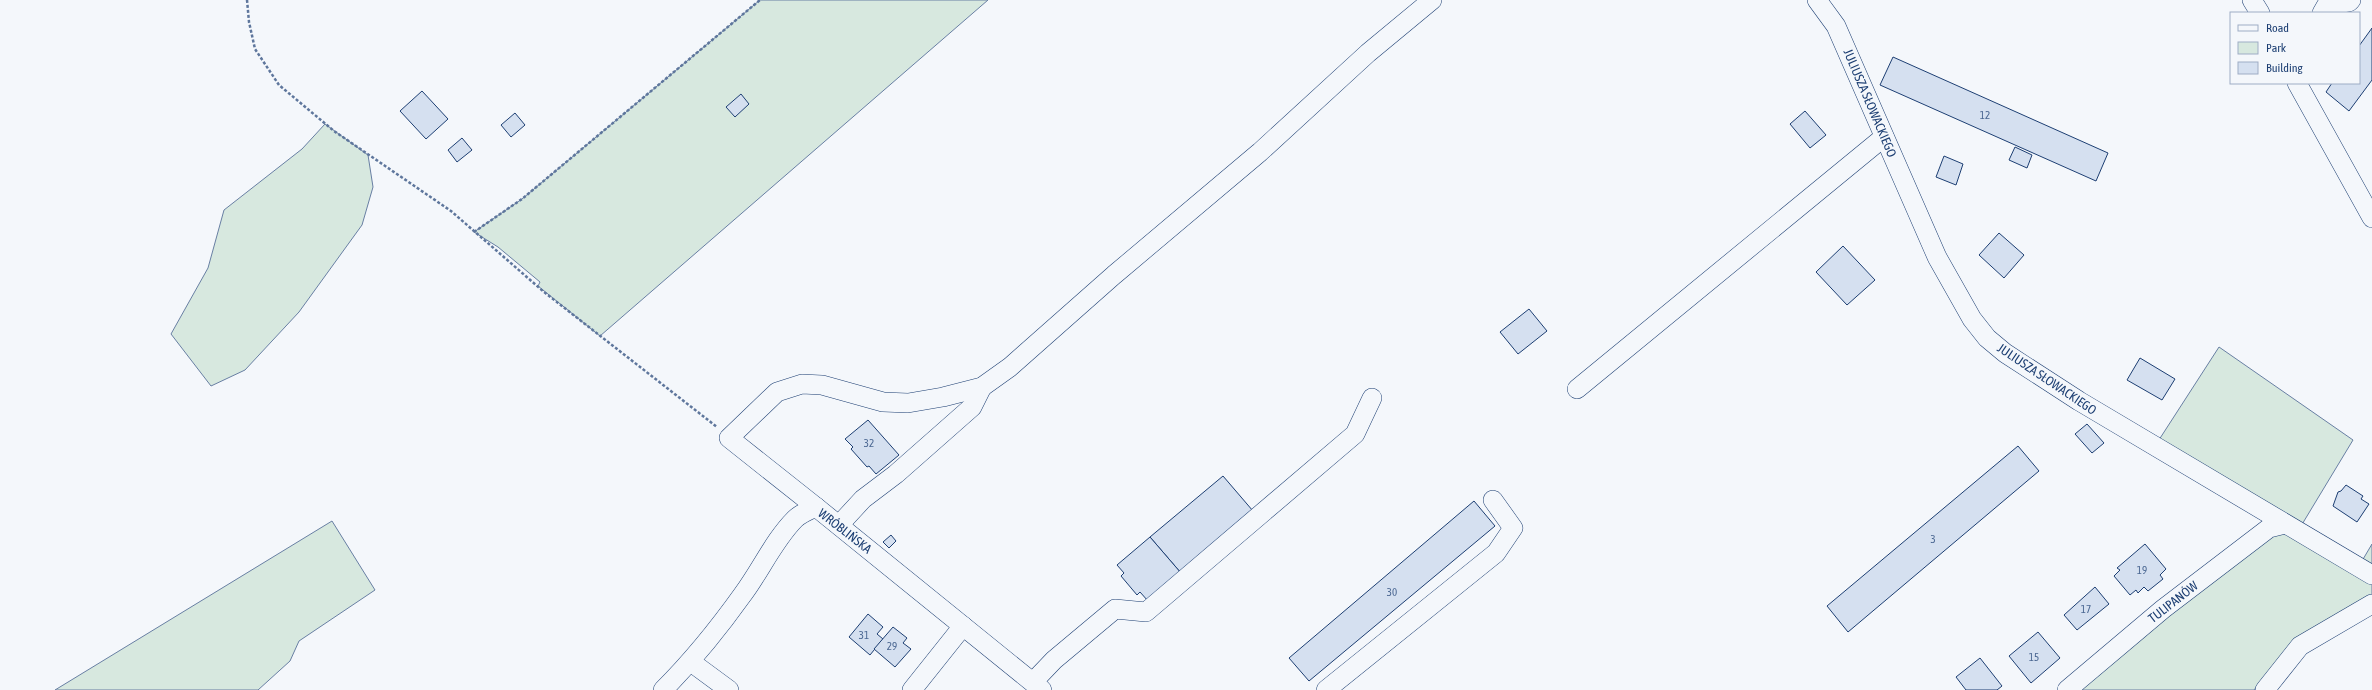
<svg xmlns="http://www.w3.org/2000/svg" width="2372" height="690" viewBox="0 0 2372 690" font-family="'Asap Condensed',sans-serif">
<rect width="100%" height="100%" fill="#f4f7fb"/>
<!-- green -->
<g fill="#d7e8df" stroke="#687fa3">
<polygon points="760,0 988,0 600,336 538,286 540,282 498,247 474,232 522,199"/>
<polygon points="325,124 368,155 373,187 362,225 299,312 245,370 211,386 171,334 208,268 224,210 302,149"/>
<polygon points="2219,347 2353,440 2298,531 2359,566 2372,544 2372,606 2262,680 2254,690 2080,690 2277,525 2155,446"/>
<polygon points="332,521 375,590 299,641 290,661 258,690 55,690"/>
</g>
<!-- building -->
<g fill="#d5e0f0" stroke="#1d3f73">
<polygon points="2372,28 2372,80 2349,111 2326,92 2332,83 2359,83 2359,46"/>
<polygon points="1893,57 2108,153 2096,181 1880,85"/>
<polygon points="422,91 448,119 426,139 400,111"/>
<polygon points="741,94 749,104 735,117 726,107"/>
<polygon points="1805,111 1826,135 1810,148 1790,124"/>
<polygon points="515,113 525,125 511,137 501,125"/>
<polygon points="462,138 472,150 457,162 448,150"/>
<polygon points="2015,147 2032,155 2027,168 2009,160"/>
<polygon points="1944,156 1963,164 1956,185 1936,177"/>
<polygon points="1999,233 2024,255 2004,278 1979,255"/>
<polygon points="1843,246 1875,280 1847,305 1816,272"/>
<polygon points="1529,309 1547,331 1518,354 1500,332"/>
<polygon points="2140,358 2175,379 2162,400 2127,380"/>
<polygon points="868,420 899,455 876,474 869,466 867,467 851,449 853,447 845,439"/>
<polygon points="2087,424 2104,443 2092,453 2075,434"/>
<polygon points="2018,446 2039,471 1848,632 1827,606"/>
<polygon points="1223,476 1253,511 1181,573 1150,537"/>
<polygon points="2346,485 2363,496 2361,499 2369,504 2357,522 2333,506 2338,492 2341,491"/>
<polygon points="1474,501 1495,526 1309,681 1289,658"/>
<polygon points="891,535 896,541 889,548 883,542"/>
<polygon points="1150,537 1181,573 1148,601 1140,592 1137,595 1121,576 1124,573 1117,565"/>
<polygon points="2145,544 2166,569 2160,575 2163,579 2148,591 2144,587 2138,593 2136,590 2130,595 2114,576 2120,570 2117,568"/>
<polygon points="2095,587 2109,604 2077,630 2064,615"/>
<polygon points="868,614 883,627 877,634 883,639 870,655 849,637"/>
<polygon points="893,627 907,638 903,643 911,649 895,667 874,649"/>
<polygon points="2038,632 2060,658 2031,683 2009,656"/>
<polygon points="1980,658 2002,686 1997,690 1966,690 1956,677"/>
</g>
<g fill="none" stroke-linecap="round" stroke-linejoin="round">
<defs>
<g id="minor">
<polyline points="1817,0 1836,26 1937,257 1972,319 1987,338 2005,353 2079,401 2372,575"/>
<polyline points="2252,0 2260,13"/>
<polyline points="2322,13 2326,6 2349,2 2351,0"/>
<polyline points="2297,83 2372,218"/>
<polyline points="1577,389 1884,137"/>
<polyline points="816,507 729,438 777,392 802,384 822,385 883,402 908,403 943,397 982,387 1010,367 1114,275 1260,152 1368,53 1432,0"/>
<polyline points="839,525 863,499 896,474 972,407 982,387"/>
<polyline points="691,662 729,690"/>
<polyline points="1033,682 1054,660 1115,609 1146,612 1355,434 1372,398"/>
<path d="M663 690C693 660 718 629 743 594 761 570 774 540 795 519 800 514 809 510 816 507L1042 690"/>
<polyline points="912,690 963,626"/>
<polyline points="1326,690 1496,553 1513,528 1493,500"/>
<polyline points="2067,690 2163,609 2269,528 2285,524"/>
<polyline points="2265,690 2300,646 2372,604"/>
</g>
</defs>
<!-- minor casing -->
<use href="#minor" stroke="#1d3f73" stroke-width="20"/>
<!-- path -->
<g stroke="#5e769c" stroke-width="2.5" stroke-dasharray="3 2" stroke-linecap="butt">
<polyline points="247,0 249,22 255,49 279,85 334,131 451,211 544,292 717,427"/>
<polyline points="474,232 522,199 760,0"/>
</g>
<!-- minor -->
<use href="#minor" stroke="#f4f7fb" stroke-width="19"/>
</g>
<g text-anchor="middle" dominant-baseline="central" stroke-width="3" stroke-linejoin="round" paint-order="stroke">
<!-- number labels -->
<g font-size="11" fill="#4b6792">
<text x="1985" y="115">12</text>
<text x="869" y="443">32</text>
<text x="1933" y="539">3</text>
<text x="2142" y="570">19</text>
<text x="1392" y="592">30</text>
<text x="2086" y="609">17</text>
<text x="864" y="635">31</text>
<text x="892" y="646">29</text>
<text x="2034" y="657">15</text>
</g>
<!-- street labels -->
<g font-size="13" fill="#1d3f73" stroke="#f4f7fb">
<text transform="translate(1870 103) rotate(67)">JULIUSZA SŁOWACKIEGO</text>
<text transform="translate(2047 379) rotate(34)">JULIUSZA SŁOWACKIEGO</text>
<text transform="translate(845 531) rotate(38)">WRÓBLIŃSKA</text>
<text transform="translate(2173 602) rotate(-38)">TULIPANÓW</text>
</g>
</g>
<!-- legend -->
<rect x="2230" y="12" width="130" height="72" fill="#f4f7fb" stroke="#9eadc5"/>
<rect x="2238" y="25" width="20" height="6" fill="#f4f7fb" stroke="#9eadc5"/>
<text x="2266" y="32" font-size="12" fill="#1d3f73">Road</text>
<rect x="2238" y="42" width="20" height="12" fill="#d7e8df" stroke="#9eadc5"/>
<text x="2266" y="52" font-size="12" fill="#1d3f73">Park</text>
<rect x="2238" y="62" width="20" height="12" fill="#d5e0f0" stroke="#9eadc5"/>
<text x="2266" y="72" font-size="12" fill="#1d3f73">Building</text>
</svg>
